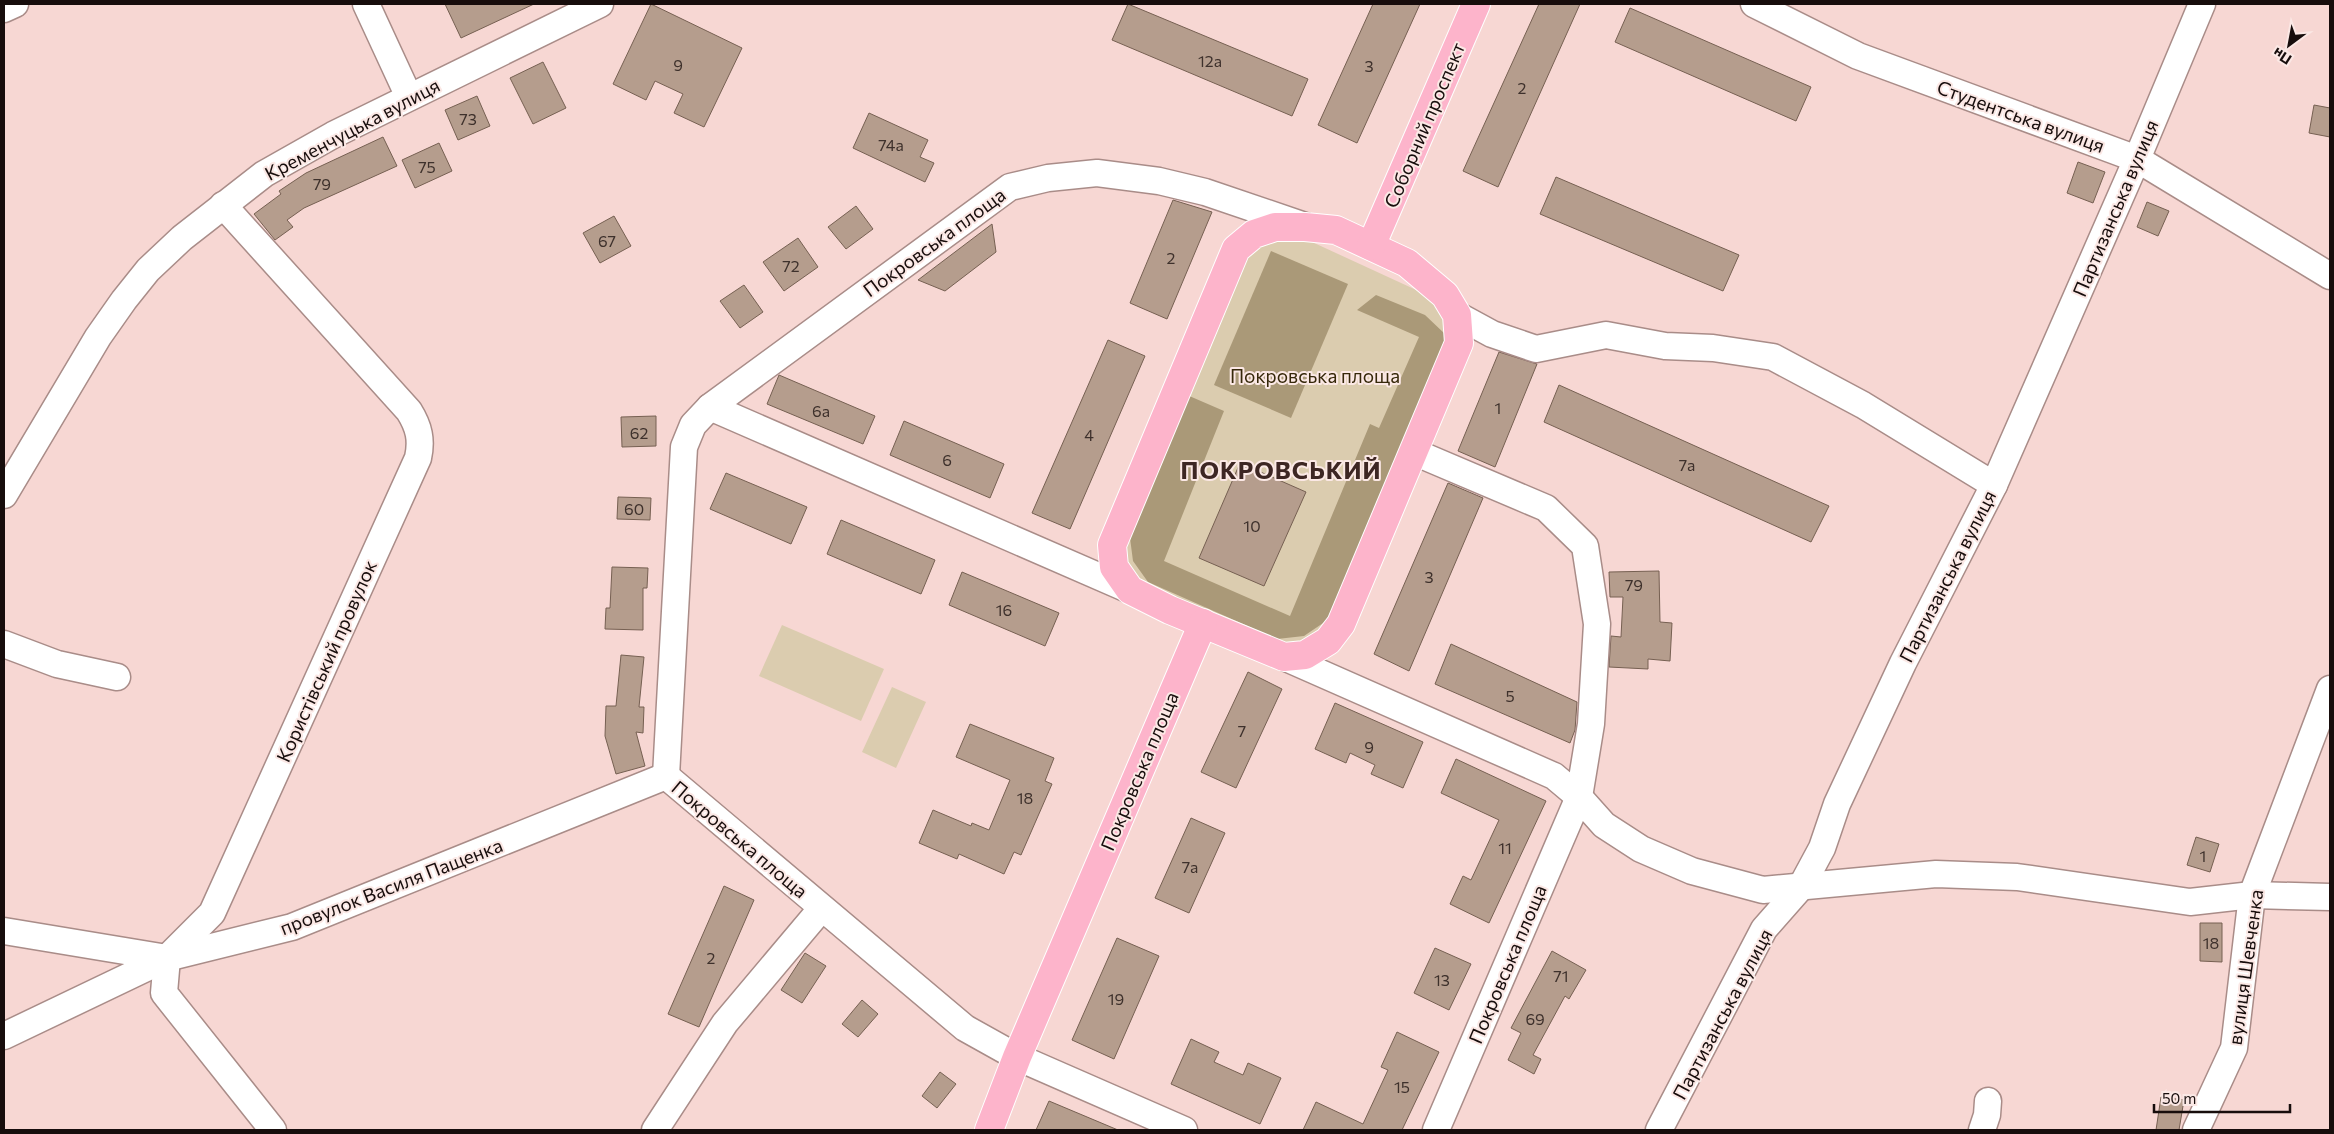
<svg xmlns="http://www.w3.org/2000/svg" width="2334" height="1134" viewBox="0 0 2334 1134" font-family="Commissioner,sans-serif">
<rect width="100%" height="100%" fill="#f7d7d3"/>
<!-- green -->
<g fill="#dbccaf">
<polygon points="1271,236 1299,236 1438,300 1451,319 1450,348 1333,619 1309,640 1279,647 1142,587 1128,562 1125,536 1241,255"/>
<polygon points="782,625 884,669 861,721 759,676"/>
<polygon points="892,687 926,702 896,768 862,752"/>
</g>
<!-- forest -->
<g fill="#aa9978">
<polygon points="1271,251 1348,284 1291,418 1214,385"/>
<polygon points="1376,295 1425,315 1445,334 1444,349 1332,617 1304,636 1277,639 1148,582 1133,561 1130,538 1187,395 1224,411 1164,561 1290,616 1370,424 1379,428 1419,337 1357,310"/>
</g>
<!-- building -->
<g fill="#b59d8d" stroke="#766052">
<polygon points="445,4 534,4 461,38"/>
<polygon points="651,4 742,48 704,127 674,113 683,94 655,81 646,100 613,84"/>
<polygon points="1128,4 1308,79 1292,116 1112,40"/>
<polygon points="1373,4 1420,4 1357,143 1318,125"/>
<polygon points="1539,4 1580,4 1498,187 1463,171"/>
<polygon points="1630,8 1811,87 1796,121 1615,42"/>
<polygon points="543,62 566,108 533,124 510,78"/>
<polygon points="477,96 490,126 458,140 445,110"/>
<polygon points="2314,105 2330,108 2330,137 2309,133"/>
<polygon points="869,113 928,140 920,157 934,163 925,182 853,148"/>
<polygon points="383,137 397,166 304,208 287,220 293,227 275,240 254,214 281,194 279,191 306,173"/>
<polygon points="439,143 452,171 415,188 402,160"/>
<polygon points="2078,162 2105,172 2093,203 2067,193"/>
<polygon points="1556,177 1739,255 1723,291 1540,214"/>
<polygon points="1173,200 1212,212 1167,319 1130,303"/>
<polygon points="2147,202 2169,211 2158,236 2137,227"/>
<polygon points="856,206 873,229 846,249 828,227"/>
<polygon points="614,216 631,246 600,263 583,233"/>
<polygon points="992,224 996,252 945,291 918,280"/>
<polygon points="798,238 818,267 784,291 763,262"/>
<polygon points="744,285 763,312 740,328 720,301"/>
<polygon points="1108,340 1145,356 1070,529 1032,513"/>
<polygon points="1499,352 1537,364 1495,467 1458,451"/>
<polygon points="779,375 875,416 863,444 767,404"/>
<polygon points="1559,385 1829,506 1811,542 1544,422"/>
<polygon points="656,416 656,446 622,447 621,417"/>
<polygon points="904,421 1004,464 990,498 890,455"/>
<polygon points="1240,463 1306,492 1264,586 1199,558"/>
<polygon points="726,473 807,507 791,544 710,509"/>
<polygon points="1448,483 1483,498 1409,671 1374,654"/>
<polygon points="618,497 651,498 650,520 617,519"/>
<polygon points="841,520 935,560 921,594 827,554"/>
<polygon points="612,567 648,568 647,588 643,588 643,630 605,629 606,608 610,608"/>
<polygon points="1659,571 1660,622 1672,623 1670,661 1648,659 1648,669 1609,667 1611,636 1621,637 1623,597 1610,597 1609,572"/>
<polygon points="962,572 1059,613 1045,646 949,605"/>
<polygon points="1451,644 1577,702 1575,730 1570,743 1435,684"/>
<polygon points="621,655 644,657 639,707 644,707 643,733 636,732 645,766 616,774 605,736 606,706 616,706"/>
<polygon points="1248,672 1282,689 1236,788 1201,772"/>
<polygon points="1335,703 1423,742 1403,788 1371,774 1375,765 1350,753 1346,763 1315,749"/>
<polygon points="970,724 1054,758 1045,781 1052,784 1021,855 1014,852 1004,874 959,854 957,859 919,843 933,810 971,826 972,823 989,830 1010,780 956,757"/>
<polygon points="1456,759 1546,801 1489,923 1450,904 1463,876 1471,880 1499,820 1441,793"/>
<polygon points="1191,818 1225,833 1189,913 1155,898"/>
<polygon points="2196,837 2219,844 2210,872 2187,865"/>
<polygon points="724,886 754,900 699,1027 668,1014"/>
<polygon points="2200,923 2222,923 2222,962 2200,961"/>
<polygon points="1117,938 1159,956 1114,1059 1072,1040"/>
<polygon points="1435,948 1471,964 1449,1010 1414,993"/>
<polygon points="1552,951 1586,970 1569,999 1565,996 1533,1055 1541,1059 1534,1074 1508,1060 1521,1033 1511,1028"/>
<polygon points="805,953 826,966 802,1003 781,990"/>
<polygon points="862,1000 878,1014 858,1037 842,1024"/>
<polygon points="1397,1032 1439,1052 1402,1130 1303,1130 1316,1102 1363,1124 1388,1070 1381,1067"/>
<polygon points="1191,1039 1219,1052 1214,1062 1243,1075 1248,1063 1281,1078 1260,1124 1171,1084"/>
<polygon points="940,1072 956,1084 937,1108 922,1096"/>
<polygon points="2161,1097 2184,1100 2179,1130 2156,1130"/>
<polygon points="1049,1101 1118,1130 1036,1130"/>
</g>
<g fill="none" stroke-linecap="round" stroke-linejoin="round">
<defs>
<g id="minor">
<polyline points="366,4 409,97"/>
<polyline points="1754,4 1858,56 2137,159 2330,276"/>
<polyline points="4,9 15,4"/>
<path d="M223 205 409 411C419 427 422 440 418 458L212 913 167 958 164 993 273 1130"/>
<polyline points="1457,315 1492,334 1536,349 1606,335 1665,346 1713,348 1773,357 1863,405 1994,485"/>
<polyline points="710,407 1130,590"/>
<polyline points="1414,452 1546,508 1585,546 1597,624 1591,724 1579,797 1436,1130"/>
<polyline points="4,495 98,337 124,300 148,270 182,238 264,174 333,135 600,4"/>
<polyline points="4,644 57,664 117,677"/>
<polyline points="1284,657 1554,776 1579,797 1604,825 1641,849 1692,871 1763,890 1936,874 2017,877 2190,902 2252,895 2330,897"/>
<polyline points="666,776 684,447 693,425 710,407 1010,187 1048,178 1097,173 1159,181 1205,192 1305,226"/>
<polyline points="666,776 965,1028 1017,1057 1184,1130"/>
<polyline points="4,931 167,958"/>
<polyline points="4,1036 167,958 292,927 666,776"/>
<polyline points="655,1130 725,1023 821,909"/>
<polyline points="1659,1130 1764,929 1801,887 1822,848 1837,804 1903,663 1994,485 2137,159 2202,4"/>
<polyline points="1982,1130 1987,1115 1988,1101"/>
<polyline points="2196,1130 2234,1048 2252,895 2330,689"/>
</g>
<g id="highway">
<polygon points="1275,227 1305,227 1336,230 1407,263 1445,295 1457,315 1459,343 1341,624 1328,641 1305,655 1284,657 1170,610 1130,590 1114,567 1112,545 1236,249 1254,234"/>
<polyline points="1371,246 1476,4"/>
<polyline points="989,1130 1017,1057 1203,623"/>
</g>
</defs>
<!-- minor casing -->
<use href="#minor" stroke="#a98c88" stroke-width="29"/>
<!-- highway casing -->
<use href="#highway" stroke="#fff" stroke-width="30"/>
<!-- minor -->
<use href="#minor" stroke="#fff" stroke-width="26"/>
<!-- highway -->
<use href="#highway" stroke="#fdb4cb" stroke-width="28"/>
</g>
<g text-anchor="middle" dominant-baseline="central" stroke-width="4" stroke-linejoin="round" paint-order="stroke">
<!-- number labels -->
<g font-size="16" fill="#3e312c">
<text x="1210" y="60">12а</text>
<text x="678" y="64">9</text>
<text x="1369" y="65">3</text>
<text x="1522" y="87">2</text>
<text x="468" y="118">73</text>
<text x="891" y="144">74а</text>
<text x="427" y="166">75</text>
<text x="322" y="183">79</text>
<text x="607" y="240">67</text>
<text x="1171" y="257">2</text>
<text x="791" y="265">72</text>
<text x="1498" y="407">1</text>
<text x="821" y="410">6а</text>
<text x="639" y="432">62</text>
<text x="1089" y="434">4</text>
<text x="947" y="459">6</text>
<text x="1687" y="464">7а</text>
<text x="634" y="508">60</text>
<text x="1252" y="525">10</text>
<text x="1429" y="576">3</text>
<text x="1634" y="584">79</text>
<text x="1004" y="609">16</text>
<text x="1510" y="695">5</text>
<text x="1242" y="730">7</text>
<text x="1369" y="746">9</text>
<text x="1025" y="797">18</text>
<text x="1505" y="847">11</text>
<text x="2203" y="855">1</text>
<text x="1190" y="866">7а</text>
<text x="2211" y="942">18</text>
<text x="711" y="957">2</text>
<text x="1561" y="975">71</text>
<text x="1442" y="979">13</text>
<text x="1116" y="998">19</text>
<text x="1535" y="1018">69</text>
<text x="1402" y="1086">15</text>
</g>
<!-- street labels -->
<g font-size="19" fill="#170d0c" stroke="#fbe8e5">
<text transform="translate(2021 116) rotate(20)">Студентська вулиця</text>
<text transform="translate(1424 125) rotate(-67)">Соборний проспект</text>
<text transform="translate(352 129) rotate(-28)">Кременчуцька вулиця</text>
<text transform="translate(2115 208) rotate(-67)">Партизанська вулиця</text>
<text transform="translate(934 242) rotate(-36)">Покровська площа</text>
<text transform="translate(1947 576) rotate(-63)">Партизанська вулиця</text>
<text transform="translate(326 661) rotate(-66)">Користівський провулок</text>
<text transform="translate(1139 771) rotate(-67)">Покровська площа</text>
<text transform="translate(740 839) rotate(40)">Покровська площа</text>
<text transform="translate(391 886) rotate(-21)">провулок Василя Пащенка</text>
<text transform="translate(1507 964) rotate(-67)">Покровська площа</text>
<text transform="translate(2245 967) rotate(-82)">вулиця Шевченка</text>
<text transform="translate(1722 1014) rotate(-62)">Партизанська вулиця</text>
</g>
<!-- park labels -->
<g font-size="19" fill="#36280a" stroke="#fbe8e5">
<text x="1315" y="375">Покровська площа</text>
</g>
<!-- district labels -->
<g font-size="24" font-weight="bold" letter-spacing="1" fill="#3d2623" stroke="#fbe8e5">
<text x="1281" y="469">ПОКРОВСЬКИЙ</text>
</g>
</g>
<!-- border -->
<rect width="2334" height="1134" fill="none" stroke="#170d0c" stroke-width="10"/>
<!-- north arrow -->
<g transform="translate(2289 45) rotate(212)" stroke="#fbe8e5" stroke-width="4" paint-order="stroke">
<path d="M0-4L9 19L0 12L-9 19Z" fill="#170d0c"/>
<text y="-8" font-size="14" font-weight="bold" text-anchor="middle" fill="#170d0c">Пн</text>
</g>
<!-- scale -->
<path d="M2154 1104v8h136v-8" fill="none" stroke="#170d0c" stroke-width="2.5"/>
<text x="2162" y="1104" font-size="15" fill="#170d0c" stroke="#fbe8e5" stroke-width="4" paint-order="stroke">50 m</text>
</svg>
